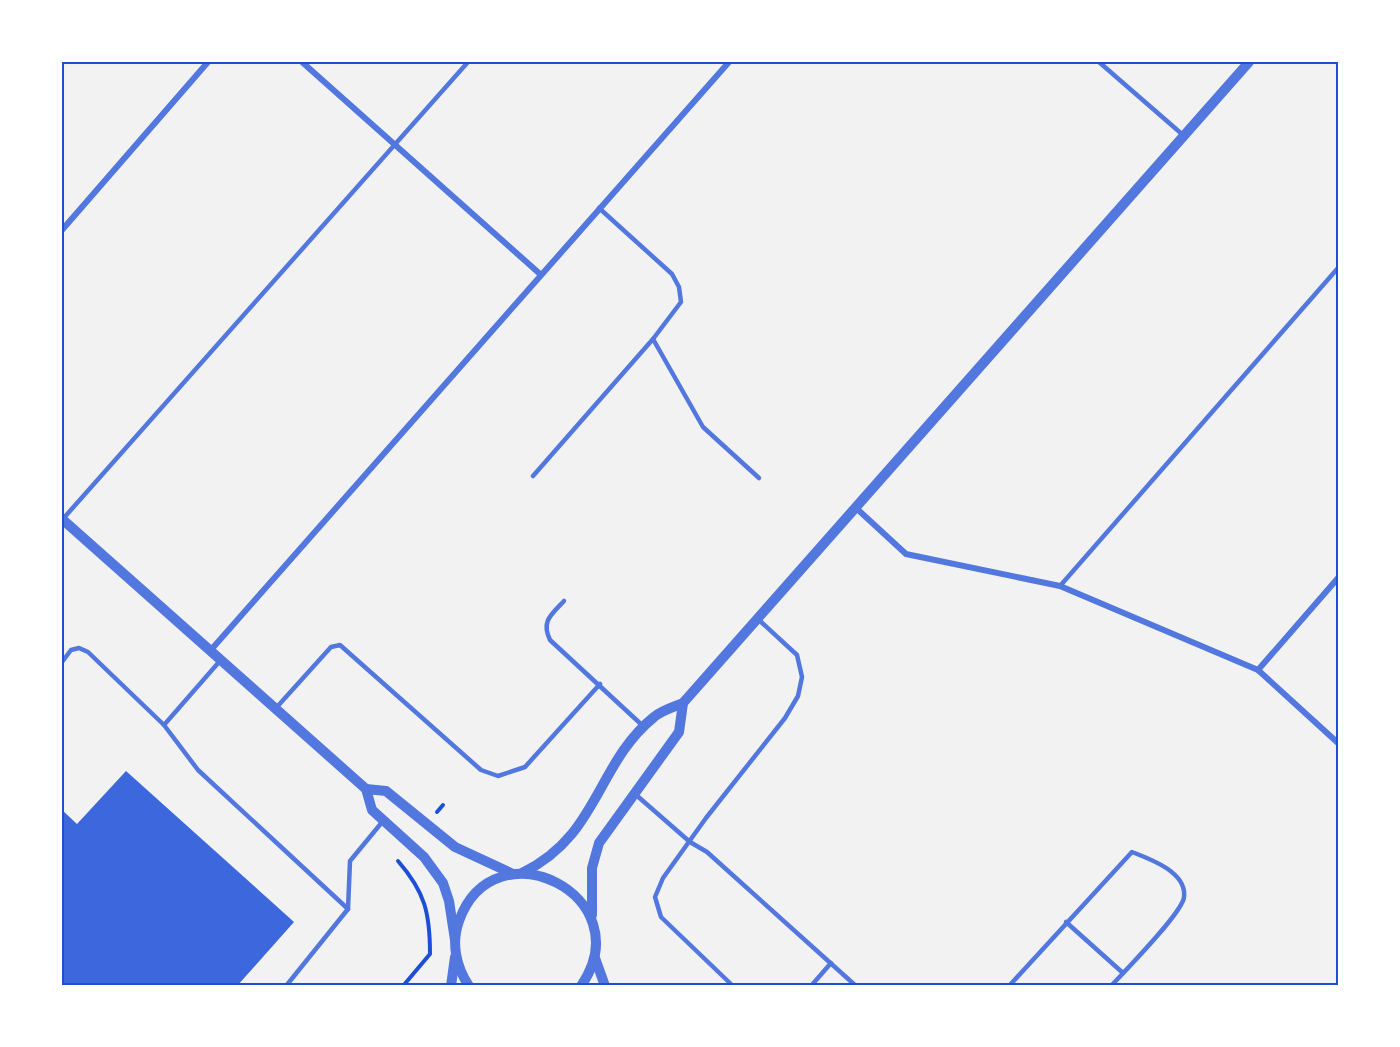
<svg xmlns="http://www.w3.org/2000/svg" width="1400" height="1047" viewBox="0 0 1400 1047" font-family="'Exo 2',sans-serif">
<rect width="100%" height="100%" fill="#f2f2f2"/>
<!-- building -->
<polygon fill="#3d67dc" points="126,771 294,922 237,986 62,986 62,810 77,824"/>
<g fill="none" stroke-linecap="round" stroke-linejoin="round">
<!-- path -->
<g stroke="#1d4ed8" stroke-width="4">
<polyline points="437,812 443,805"/>
<path d="M398 861C425 892 430 913 430 954L403 986"/>
</g>
<!-- service -->
<g stroke="#5277de" stroke-width="4.5">
<polyline points="1099,62 1183,135"/>
<polyline points="653,339 703,427 759,478"/>
<polyline points="533,476 653,339 681,302 679,287 672,274 599,208"/>
<polyline points="62,520 468,62"/>
<polyline points="1060,586 1338,268"/>
<path d="M564 601C551 615 541 621 550 640L643 726"/>
<polyline points="62,662 71,650 79,648 88,652 164,725"/>
<polyline points="219,662 164,725 198,770 348,909"/>
<polyline points="276,708 331,647 340,645 481,770 498,776 525,767 600,684"/>
<polyline points="635,794 690,842 707,852 856,986"/>
<polyline points="1066,922 1123,973"/>
<polyline points="286,986 348,909 350,861 383,821"/>
<polyline points="733,986 661,917 655,897 663,878 706,818 785,718 798,696 802,677 797,655 759,620"/>
<polyline points="811,986 831,963"/>
<path d="M1009 986 1132 852C1150 859 1187 872 1184 897 1183 912 1125 971 1111 986"/>
</g>
<!-- minor -->
<g stroke="#5277de" stroke-width="6">
<polyline points="302,62 540,274"/>
<polyline points="62,230 208,62"/>
<polyline points="855,507 906,554 1060,586 1258,670 1338,743"/>
<polyline points="210,651 729,62"/>
<polyline points="1258,670 1338,578"/>
</g>
<!-- tertiary -->
<g stroke="#5277de" stroke-width="10">
<polyline points="62,519 366,789 372,810 424,857 443,883 449,901 455,940"/>
<polyline points="366,789 386,791 455,847 513,874"/>
<path d="M522 873C599 836 596 764 654 717 662 710 674 707 683 703L1249 62"/>
<polyline points="592,915 592,868 599,843 679,732 683,703"/>
<polyline points="595,958 605,986"/>
<polyline points="451,986 455,957"/>
<path d="M469 986C456 967 451 943 459 921 494 822 643 896 581 986"/>
</g>
</g>
<!-- border -->
<rect width="1400" height="1047" fill="none" stroke="#ffffff" stroke-width="126"/>
<rect x="63" y="63" width="1274" height="921" fill="none" stroke="#1d4ed8" stroke-width="2"/>
</svg>
